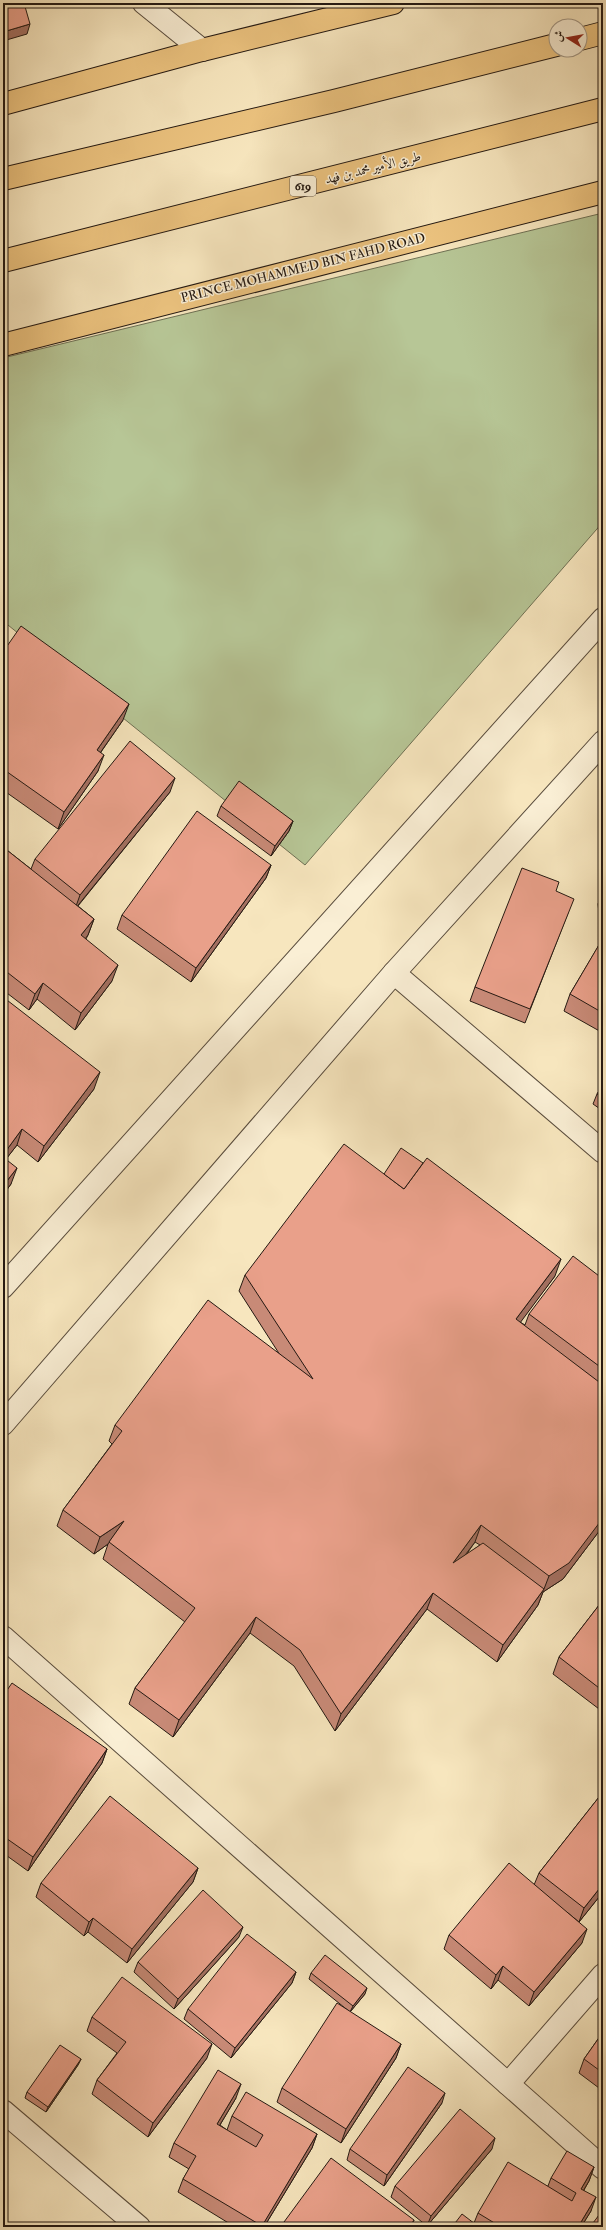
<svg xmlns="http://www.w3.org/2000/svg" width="606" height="2230" viewBox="0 0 606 2230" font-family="'IM FELL Double Pica',Amiri,serif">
<rect width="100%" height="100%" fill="#f7e6be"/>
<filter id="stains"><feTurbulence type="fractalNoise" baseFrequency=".005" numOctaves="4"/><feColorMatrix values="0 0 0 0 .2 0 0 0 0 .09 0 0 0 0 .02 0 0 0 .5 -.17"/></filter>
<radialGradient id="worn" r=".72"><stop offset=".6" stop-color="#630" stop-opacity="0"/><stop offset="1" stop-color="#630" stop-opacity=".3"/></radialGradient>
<!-- green -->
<polygon fill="#b7c696" stroke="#6e7054" points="603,213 603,522 305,865 3,621 3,358"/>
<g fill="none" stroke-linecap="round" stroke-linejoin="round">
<defs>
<g id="minor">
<polyline points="144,3 202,50"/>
<polyline points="394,973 603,1152"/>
<polyline points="3,1287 603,619"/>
<polyline points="3,1424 394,973 603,742"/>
<polyline points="3,1637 603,2168"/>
<polyline points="508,2084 603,1975"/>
<polyline points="3,2111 139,2227"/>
</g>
<g id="major">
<polyline points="3,104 202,50 393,3"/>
<polyline points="3,345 603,192"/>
</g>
<g id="highway">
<polyline points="580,39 603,33"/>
<polyline points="3,179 334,101 556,45"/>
<polyline points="3,261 603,109"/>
</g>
</defs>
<!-- minor casing -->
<use href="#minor" stroke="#594c3d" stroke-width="24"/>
<!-- major casing -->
<use href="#major" stroke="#241912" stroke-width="24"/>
<!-- highway casing -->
<use href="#highway" stroke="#241912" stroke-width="24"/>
<!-- minor -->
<use href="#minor" stroke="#faefd5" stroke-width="22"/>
<!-- major -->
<use href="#major" stroke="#ecc37f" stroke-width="22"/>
<!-- highway -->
<use href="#highway" stroke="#ecc37f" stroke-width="22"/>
</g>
<!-- wall -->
<g fill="#c88a77" stroke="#241912" fill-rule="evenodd">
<polygon points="3,652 123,720 101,752 98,771 58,829 3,790"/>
<polygon points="170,792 78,906 94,919 88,935 86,939 112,981 75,1030 37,999 29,1010 3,990 3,847 31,869 35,859"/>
<polygon points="221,806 293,821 289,831 271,856 217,816"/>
<polygon points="271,865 266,878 191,982 117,929 122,915"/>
<polygon points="603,890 603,1033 564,1011 570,994 602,940 598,904"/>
<polygon points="556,892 568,913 525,1023 470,1001 475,987"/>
<polygon points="3,997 94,1089 38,1162 17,1145 6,1159 11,1184 3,1195"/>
<polygon points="603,1085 603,1111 593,1104 597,1094"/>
<path d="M423 1163 421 1165 555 1276 520 1322 525 1325 529 1314 603 1279V1526L563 1579 543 1592 538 1605 497 1662 427 1609 335 1731 294 1666 250 1633 173 1737 129 1704 135 1688 185 1622 103 1559 108 1544 94 1554 57 1526 63 1510 112 1444 109 1441 115 1425 280 1355 239 1291 245 1275 384 1174ZM475 1542 480 1545 466 1555Z"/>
<polygon points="603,1600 603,1712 553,1674 559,1657"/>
<polygon points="3,1696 107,1749 102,1763 28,1871 3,1853"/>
<polygon points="603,1792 603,1892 579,1922 568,1913 582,1943 529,2006 498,1980 491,1989 444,1949 449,1935 534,1885 539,1873"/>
<polygon points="198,1868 193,1882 127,1963 88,1932 84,1936 36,1897 41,1883"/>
<polygon points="239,1937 174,2009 134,1972 138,1962"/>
<polygon points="296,1972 292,1983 231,2058 184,2019 188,2009"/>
<polygon points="311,1973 365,1994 350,2012 309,1979"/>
<polygon points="92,2017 207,2058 148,2137 92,2094 97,2080 117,2053 87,2031"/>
<polygon points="603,2032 603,2091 579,2073 584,2059"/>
<polygon points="401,2044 396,2058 341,2143 277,2102 282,2088"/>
<polygon points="81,2059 78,2065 46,2112 25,2098 27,2092"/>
<polygon points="236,2098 220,2125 227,2130 232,2116 317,2134 312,2148 264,2227 235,2227 178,2192 183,2179 189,2169 169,2157 174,2143"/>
<polygon points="442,2103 384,2186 347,2160 350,2149"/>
<polygon points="492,2149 427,2226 391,2197 395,2186"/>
<polygon points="594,2167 589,2181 584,2190 591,2211 581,2227 452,2227 474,2223 478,2213 548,2186 551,2178"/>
<polygon points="284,2222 412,2227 282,2227"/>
</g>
<!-- shaded-wall -->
<g fill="#a37061" stroke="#241912">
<polygon points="30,24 27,34 3,41 3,32"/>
<polygon points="129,704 123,720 91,766 97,750"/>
<polygon points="104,755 98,771 58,829 64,812"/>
<polygon points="175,778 170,792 75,909 80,895"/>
<polygon points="293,821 289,831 271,856 275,846"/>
<polygon points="271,865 266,878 191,982 196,968"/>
<polygon points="94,919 88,935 75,952 81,935"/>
<polygon points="118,965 112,981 75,1030 81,1013"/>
<polygon points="43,983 37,999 29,1010 35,994"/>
<polygon points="100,1072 94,1089 38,1162 44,1146"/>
<polygon points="22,1129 17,1145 3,1163 3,1155"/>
<polygon points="17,1168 11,1184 3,1195 3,1186"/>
<polygon points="561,1259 555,1276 511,1335 516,1319"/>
<polygon points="603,1518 603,1526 563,1579 543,1592 538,1605 497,1662 503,1645 544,1589 549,1576"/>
<polygon points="124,1521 108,1544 94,1554 100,1537"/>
<polygon points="481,1525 475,1542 447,1579 453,1563"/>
<polygon points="433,1593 427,1609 335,1731 341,1714"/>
<polygon points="256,1617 250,1633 173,1737 179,1720"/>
<polygon points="107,1749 102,1763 28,1871 33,1857"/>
<polygon points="198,1868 193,1882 127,1963 132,1949"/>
<polygon points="603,1884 603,1892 579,1922 584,1908"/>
<polygon points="93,1918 88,1932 84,1936 89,1922"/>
<polygon points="243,1927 239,1937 174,2009 178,1999"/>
<polygon points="587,1929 582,1943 529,2006 534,1992"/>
<polygon points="503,1966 498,1980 491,1989 496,1975"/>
<polygon points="296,1972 292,1983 231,2058 235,2048"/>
<polygon points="367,1988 365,1994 350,2012 353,2006"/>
<polygon points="212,2044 207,2058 148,2137 153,2123"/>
<polygon points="401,2044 396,2058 341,2143 346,2129"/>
<polygon points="81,2059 78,2065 46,2112 48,2107"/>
<polygon points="241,2084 236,2098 212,2138 217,2124"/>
<polygon points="445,2093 442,2103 384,2186 387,2175"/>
<polygon points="317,2134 312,2148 264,2227 261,2227"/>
<polygon points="495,2138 492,2149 427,2226 431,2216"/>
<polygon points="594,2167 589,2181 576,2203 581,2189"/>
<polygon points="596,2197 591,2211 581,2227 578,2227"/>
<polygon points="414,2220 412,2227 409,2227"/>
</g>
<!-- building -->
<g fill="#e9a08a" stroke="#241912">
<polygon points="3,3 24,3 30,24 3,32"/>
<polygon points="21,626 129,704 97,750 104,755 64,812 3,769 3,652"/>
<polygon points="130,741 175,778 80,895 35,859"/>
<polygon points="239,781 293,821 275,846 221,806"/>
<polygon points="197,811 271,865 196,968 122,915"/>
<polygon points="3,847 94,919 81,935 118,965 81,1013 43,983 35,994 3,969"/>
<polygon points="522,868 559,882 556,891 574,899 530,1009 475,987"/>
<polygon points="603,938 603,1013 570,994"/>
<polygon points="3,997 100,1072 44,1146 22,1129 3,1155"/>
<polygon points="603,1085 603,1098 597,1094"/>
<polygon points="344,1144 404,1189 427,1158 561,1259 516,1319 603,1385 603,1518 569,1563 549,1576 481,1525 453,1563 483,1543 544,1589 503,1645 433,1593 341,1714 300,1650 256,1617 179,1720 135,1688 195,1608 109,1542 124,1521 100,1537 63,1510 122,1431 115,1425 208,1300 313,1379 245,1275"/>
<polygon points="401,1148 423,1163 415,1174 404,1189 384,1174"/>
<polygon points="3,1157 17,1168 3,1186"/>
<polygon points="573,1256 603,1279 603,1369 529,1314"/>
<polygon points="603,1600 603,1691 559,1657"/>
<polygon points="12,1683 107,1749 33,1857 3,1836 3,1696"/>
<polygon points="603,1792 603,1884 584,1908 539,1873"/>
<polygon points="110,1796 198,1868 132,1949 93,1918 89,1922 41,1883"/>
<polygon points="509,1863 587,1929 534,1992 503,1966 496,1975 449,1935"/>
<polygon points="203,1890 243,1927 178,1999 138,1962"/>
<polygon points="247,1934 296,1972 235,2048 188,2009"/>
<polygon points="325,1955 367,1988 353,2006 311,1973"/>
<polygon points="122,1977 212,2044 153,2123 97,2080 126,2042 92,2017"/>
<polygon points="337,2003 401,2044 346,2129 282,2088"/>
<polygon points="603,2032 603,2073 584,2059"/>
<polygon points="60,2045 81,2059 48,2107 27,2092"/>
<polygon points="408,2067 445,2093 387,2175 350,2149"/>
<polygon points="218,2070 241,2084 217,2124 256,2147 263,2135 232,2116 246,2092 317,2134 262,2226 183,2179 196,2156 174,2143"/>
<polygon points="460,2109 495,2138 431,2216 395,2186"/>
<polygon points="567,2151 594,2167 581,2189 596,2197 578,2227 501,2227 478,2213 508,2162 572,2201 576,2193 551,2178"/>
<polygon points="331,2158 414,2220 409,2227 290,2227 284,2222"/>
<polygon points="602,2211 603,2211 603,2227 590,2227"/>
<polygon points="462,2214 479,2227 452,2227"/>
</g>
<g text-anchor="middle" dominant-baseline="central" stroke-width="3" stroke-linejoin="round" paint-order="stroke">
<!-- shield labels -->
<rect fill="#faefd5" stroke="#64594c" stroke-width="1" x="290" y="176" width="26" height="20" rx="3"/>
<g font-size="12" font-weight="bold" fill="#241912">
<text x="303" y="186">619</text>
</g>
<!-- street labels -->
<g font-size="13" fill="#241912" stroke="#faefd5">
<text transform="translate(373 168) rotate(-14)">طريق الأمير محمد بن فهد</text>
<text transform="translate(303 268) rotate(-14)">PRINCE MOHAMMED BIN FAHD ROAD</text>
</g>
</g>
<!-- margin -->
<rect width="606" height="2230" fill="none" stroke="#f7e6be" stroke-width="16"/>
<rect x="4" y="4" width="598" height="2222" fill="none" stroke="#241912" stroke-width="2"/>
<rect x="8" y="8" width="590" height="2214" fill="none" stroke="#241912"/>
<!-- north arrow -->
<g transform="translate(568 38) rotate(281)"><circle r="19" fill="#faefd5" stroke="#a49987"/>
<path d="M0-3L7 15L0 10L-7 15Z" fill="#8f2418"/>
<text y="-6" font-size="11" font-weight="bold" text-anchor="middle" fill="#241912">ش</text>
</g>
<rect width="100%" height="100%" filter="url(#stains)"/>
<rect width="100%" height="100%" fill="url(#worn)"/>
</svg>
